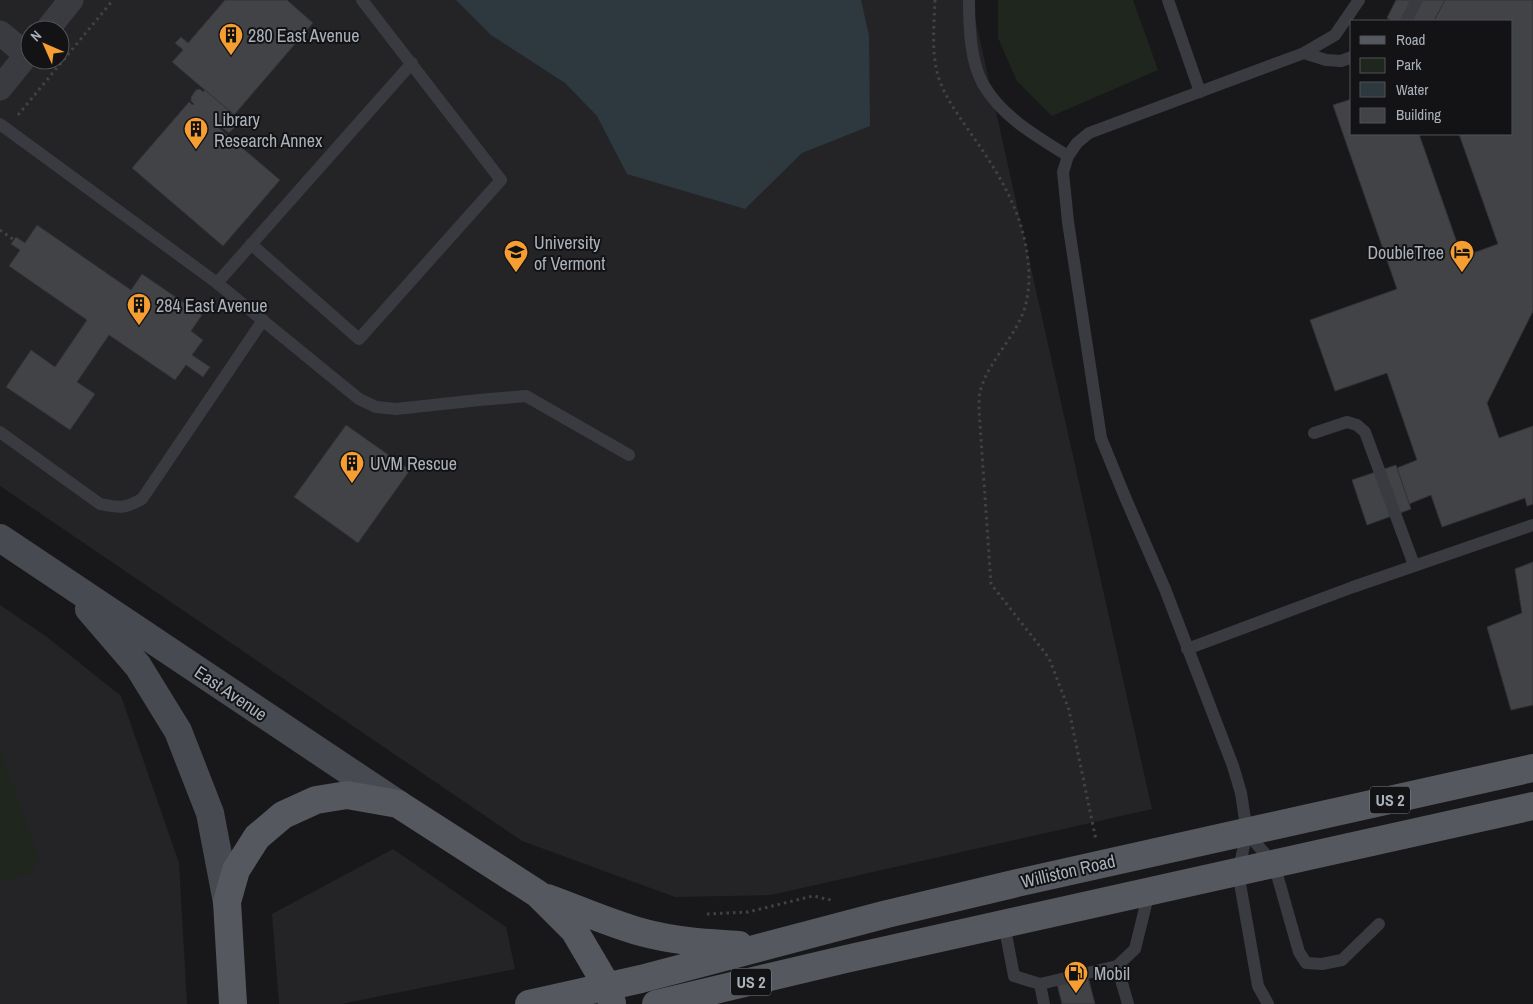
<svg xmlns="http://www.w3.org/2000/svg" width="1533" height="1004" viewBox="0 0 1533 1004" font-family="'Archivo Narrow',sans-serif">
<rect width="100%" height="100%" fill="#18181a"/>
<!-- built -->
<g fill="#242427" fill-rule="evenodd">
<path d="M0 0H971L1152 809 771 895 675 897 522 841 0 486ZM30 30H60V60H30Z"/>
<polygon points="0,605 47,637 121,696 179,863 187,1004 0,1004"/>
<polygon points="393,849 506,927 515,969 341,1004 279,1004 272,914"/>
</g>
<!-- green -->
<g fill="#1e261e">
<polygon points="998,0 1133,0 1158,70 1052,116 1017,81 998,38"/>
<polygon points="0,748 39,859 30,874 0,881"/>
</g>
<!-- water -->
<polygon fill="#2d393f" points="456,0 861,0 869,36 870,126 802,153 745,209 627,174 597,116 565,83 491,35"/>
<!-- building -->
<g fill="#424347" stroke="#323336">
<polygon points="225,0 287,0 313,23 234,115 172,62 183,50 175,43 181,37 188,43"/>
<polygon points="1396,0 1445,0 1434,21 1393,21 1387,18"/>
<polygon points="1445,0 1533,0 1533,311 1487,403 1499,438 1533,426 1533,504 1527,506 1525,498 1442,527 1431,495 1409,504 1397,468 1417,460 1387,373 1335,391 1310,320 1397,289 1333,105 1352,99 1352,134 1419,134 1462,257 1498,244 1459,134 1512,134 1512,21 1434,21"/>
<polygon points="200,89 203,92 205,90 232,113 231,115 238,121 236,126 229,133 221,127 219,128 280,180 223,246 132,168 189,102 193,105 194,104 191,101 191,97 196,90"/>
<polygon points="37,225 131,290 142,274 202,315 191,331 203,340 192,355 210,367 203,377 186,365 175,380 109,335 77,382 95,394 70,430 6,387 31,350 55,367 87,320 9,266 20,250 11,244 16,237 25,243"/>
<polygon points="346,425 410,470 358,543 294,497"/>
<polygon points="1396,465 1411,509 1367,525 1352,480"/>
<polygon points="1533,562 1533,705 1511,710 1487,627 1522,613 1515,569"/>
<polygon points="1088,977 1095,1004 1062,1004 1057,984"/>
</g>
<g fill="none" stroke-linecap="round" stroke-linejoin="round">
<!-- path -->
<g stroke="#3f4247" stroke-width="3" stroke-dasharray="2.5 4" stroke-linecap="butt">
<path d="M935 0C934 26 931 54 939 79 947 101 961 119 974 138 1000 175 1024 215 1028 262 1030 276 1029 293 1025 307 1016 337 989 360 980 391 979 396 979 404 979 410L991 584 1049 658 1069 710 1096 840"/>
<polyline points="18,115 113,0"/>
<polyline points="0,230 14,240"/>
<polyline points="707,914 748,912 813,896 831,900"/>
</g>
<!-- lane -->
<g stroke="#393b40" stroke-width="12">
<path d="M969 0C969 25 970 62 983 84 1002 117 1036 136 1068 156"/>
<polyline points="1168,0 1200,92"/>
<polyline points="1406,21 1417,0"/>
<polyline points="1304,53 1326,60 1341,61 1352,57"/>
<polyline points="0,124 217,283 359,399 376,407 396,409 479,400 526,396 629,455"/>
<polyline points="251,244 359,339 501,180 362,0"/>
<polyline points="217,283 412,63"/>
<path d="M0 432 100 504C120 508 124 509 142 499L263 320"/>
<polyline points="1314,433 1347,422 1357,425 1365,432 1414,565"/>
<polyline points="1187,649 1353,587 1533,525"/>
<polyline points="1247,833 1274,864 1299,952 1306,963 1322,964 1342,960 1379,924"/>
<polyline points="1004,924 1014,976 1040,984 1044,1004"/>
<polyline points="1040,984 1117,966"/>
<polyline points="1128,1004 1117,966 1135,949 1149,892"/>
<polyline points="1268,1004 1258,986 1238,872 1247,833 1241,793 1233,766 1165,589 1125,497 1101,438 1068,222 1063,172 1068,156 1077,143 1089,133 1304,53 1335,35 1359,0"/>
</g>
<!-- street -->
<g stroke="#393b40" stroke-width="25">
<polyline points="47,30 71,0"/>
<polyline points="0,33 27,55"/>
<polyline points="0,88 30,51"/>
</g>
<!-- secondary -->
<g stroke="#474a50" stroke-width="28">
<polyline points="0,538 398,804"/>
<polyline points="89,609 138,666 178,731 210,813 227,902"/>
</g>
<!-- primary -->
<g stroke="#55585f" stroke-width="28">
<path d="M547 898C578 909 609 923 641 932 673 941 706 943 739 945"/>
<polyline points="233,1004 227,902 236,870 257,837 283,815 316,800 347,795 398,804 538,894 574,930 607,986 612,1003"/>
<polyline points="529,1004 641,979 887,914 1017,883 1533,768"/>
<polyline points="656,1004 846,959 1533,806"/>
</g>
</g>
<!-- icons -->
<defs>
<symbol id="building-pin" viewBox="-11 -11 22 30"><path d="M0 17L-7.5 6A9.5 9.5 0 1 1 7.5 6Z" fill="#f79e33" stroke="#131315"/><path d="M-4-6H4V6H1V3H-1V6H-4ZM-2.5-4.3h1.7v1.8h-1.7ZM.8-4.3h1.7v1.8H.8ZM-2.5-1h1.7V.8h-1.7ZM.8-1h1.7V.8H.8Z" fill="#111"/></symbol>
<symbol id="university-pin" viewBox="-11 -11 22 30"><path d="M0 17L-7.5 6A9.5 9.5 0 1 1 7.5 6Z" fill="#f79e33" stroke="#131315"/><path d="M0-5L7-2L0 1L-7-2ZM-4 1L0 2.5L4 1V4Q0 6-4 4Z" fill="#111"/></symbol>
<symbol id="hotel-pin" viewBox="-11 -11 22 30"><path d="M0 17L-7.5 6A9.5 9.5 0 1 1 7.5 6Z" fill="#f79e33" stroke="#131315"/><path d="M-6-4.5h1.5V1H6V5H4.5V3h-9V5H-6ZM-4 0a1.8 1.8 0 1 1 3.6 0ZM.5 0V-2.5h3Q6-2.5 6 0Z" fill="#111"/></symbol>
<symbol id="fuel-pin" viewBox="-11 -11 22 30"><path d="M0 17L-7.5 6A9.5 9.5 0 1 1 7.5 6Z" fill="#f79e33" stroke="#131315"/><path d="M-5.5-6h7V0h2V4h1.3V-2.5L3-4.5l.8-.8L6-3V5H2.5V1h-1V6h-7ZM-4.2-4.7v3.2H.2V-4.7Z" fill="#111"/></symbol>
</defs>
<g fill-rule="evenodd">
<use href="#building-pin" x="217" y="21" width="28" height="38"/>
<use href="#building-pin" x="182" y="115" width="28" height="38"/>
<use href="#university-pin" x="502" y="238" width="28" height="38"/>
<use href="#hotel-pin" x="1448" y="238" width="28" height="38"/>
<use href="#building-pin" x="125" y="291" width="28" height="38"/>
<use href="#building-pin" x="338" y="449" width="28" height="38"/>
<use href="#fuel-pin" x="1062" y="959" width="28" height="38"/>
</g>
<g text-anchor="middle" dominant-baseline="central" stroke-width="4" stroke-linejoin="round" paint-order="stroke">
<!-- shield labels -->
<g fill="#131315" stroke="#7d8288" stroke-width="1">
<rect x="1370" y="786.5" width="40" height="27" rx="4"/>
<rect x="731" y="968.5" width="40" height="27" rx="4"/>
</g>
<g font-size="16" font-weight="bold" fill="#aab1ba">
<text x="1390" y="800">US 2</text>
<text x="751" y="982">US 2</text>
</g>
<!-- poi labels -->
<g font-size="18" fill="#aab1ba" stroke="#131315" text-anchor="start">
<text x="248" y="35">280 East Avenue</text>
<text x="214" y="119">Library<tspan x="214" dy="21">Research Annex</tspan></text>
<text x="534" y="242">University<tspan x="534" dy="21">of Vermont</tspan></text>
<text x="1444" y="252" text-anchor="end">DoubleTree</text>
<text x="156" y="305">284 East Avenue</text>
<text x="370" y="463">UVM Rescue</text>
<text x="1094" y="973">Mobil</text>
</g>
<!-- street labels -->
<g font-size="18" fill="#aab1ba" stroke="#131315">
<text transform="translate(231 693) rotate(34)">East Avenue</text>
<text transform="translate(1068 871) rotate(-13)">Williston Road</text>
</g>
</g>
<!-- legend -->
<rect x="1350" y="20" width="162" height="115" fill="#131315" stroke="#4f5257"/>
<rect x="1360" y="36" width="25" height="8" fill="#55585f" stroke="#4f5257"/>
<text x="1396" y="45" font-size="15" fill="#aab1ba">Road</text>
<rect x="1360" y="58" width="25" height="15" fill="#1e261e" stroke="#4f5257"/>
<text x="1396" y="70" font-size="15" fill="#aab1ba">Park</text>
<rect x="1360" y="82" width="25" height="15" fill="#2d393f" stroke="#4f5257"/>
<text x="1396" y="95" font-size="15" fill="#aab1ba">Water</text>
<rect x="1360" y="108" width="25" height="15" fill="#424347" stroke="#4f5257"/>
<text x="1396" y="120" font-size="15" fill="#aab1ba">Building</text>
<!-- north arrow -->
<g transform="translate(45 45) rotate(315)"><circle r="24" fill="#131315" stroke="#4f5257"/>
<path d="M0-4L9 19L0 12L-9 19Z" fill="#f79e33"/>
<text y="-8" font-size="14" font-weight="bold" text-anchor="middle" fill="#aab1ba">N</text>
</g>
</svg>
